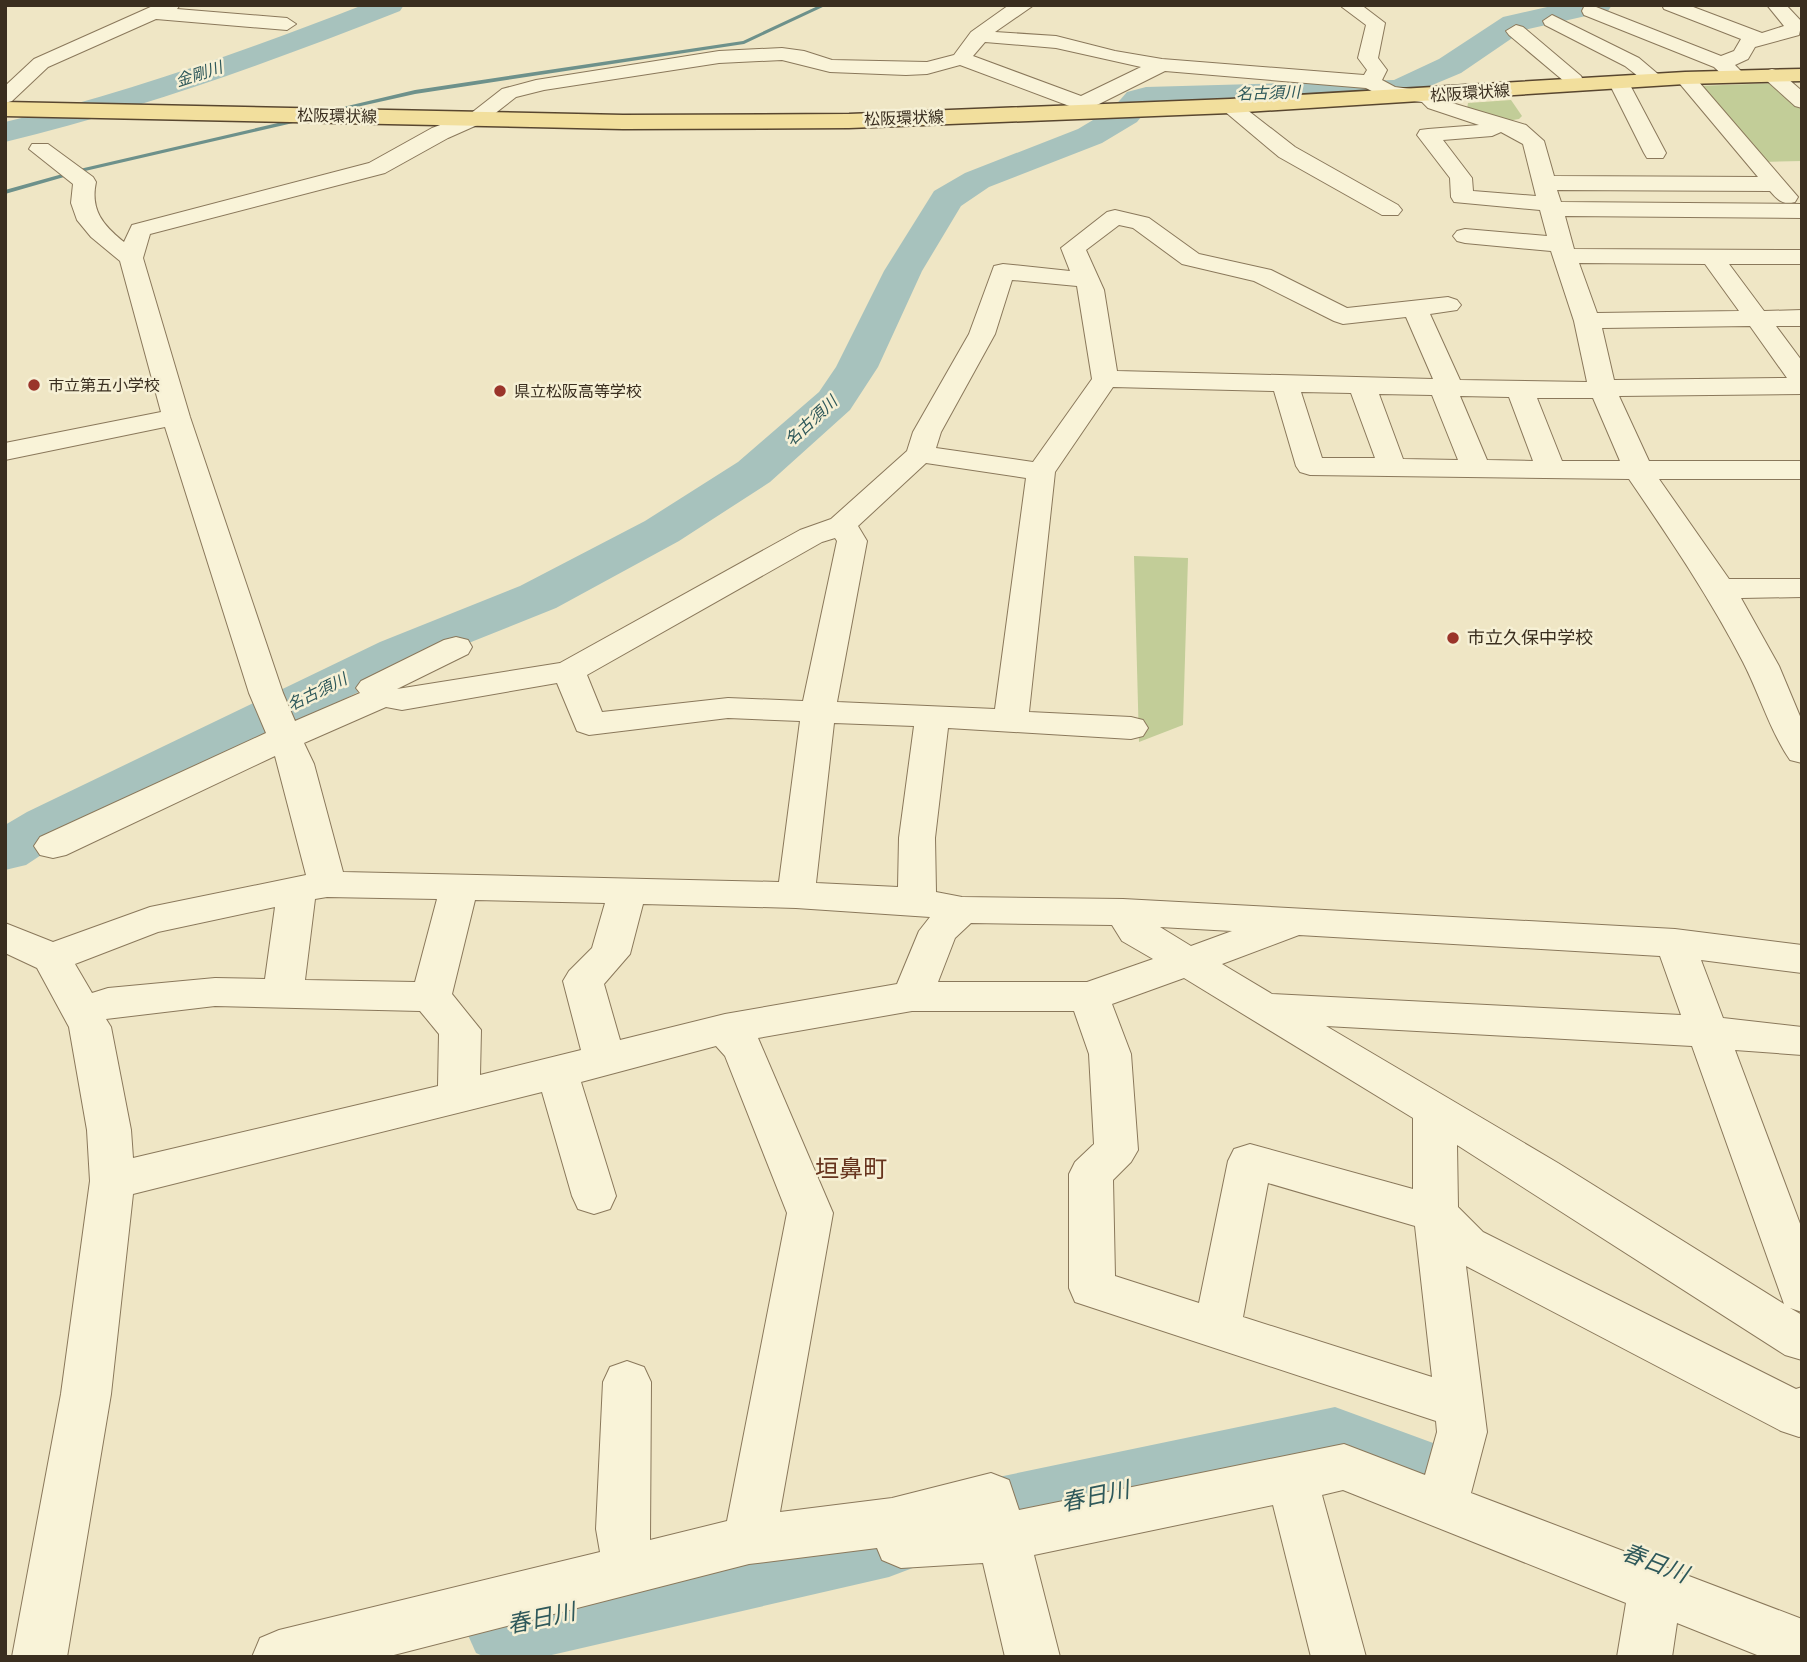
<svg xmlns="http://www.w3.org/2000/svg" width="1807" height="1662" viewBox="0 0 1807 1662" font-family="'Crimson Pro','Noto Sans JP',serif">
<rect width="100%" height="100%" fill="#efe6c5"/>
<!-- green -->
<g fill="#c2cd98">
<polygon points="1777,83 1802,108 1802,161 1762,162 1698,86"/>
<polygon points="1511,100 1522,116 1519,119 1507,121 1467,109 1468,103"/>
<polygon points="1134,556 1188,558 1183,725 1139,742"/>
</g>
<g fill="none" stroke-linecap="round" stroke-linejoin="round">
<!-- stream -->
<g fill="#6d918b" fill-rule="evenodd">
<polygon points="820,5 827,5 744,44 415,94 325,114 322,112 415,90 743,41"/>
<polygon points="304,117 307,119 306,120 85,171 5,194 5,190 84,168"/>
</g>
<!-- river -->
<g fill="#a7c2bd" fill-rule="evenodd">
<path d="M363 5H404L400 11C271 62 140 109 5 142V122C127 93 247 50 363 5Z"/>
<polygon points="1556,5 1612,5 1608,11 1524,30 1461,73 1399,99 1149,107 1137,122 1102,143 989,187 961,206 922,271 878,367 850,410 770,482 679,541 556,608 416,664 217,761 67,838 26,865 5,870 5,825 27,812 380,642 520,586 645,521 738,462 819,392 836,367 884,271 934,191 965,173 1078,129 1113,108 1127,92 1146,87 1394,80 1439,59 1503,17"/>
<polygon points="1335,1407 1444,1447 1456,1473 1444,1499 1416,1509 1334,1478 984,1556 955,1545 943,1518 955,1491 984,1480"/>
<polygon points="889,1501 918,1512 930,1539 918,1566 889,1577 543,1657 485,1657 476,1653 463,1624 476,1595 506,1583"/>
</g>
<defs>
<g id="minor">
<polygon points="155,5 180,5 177,9 287,18 296,24 287,30 156,19 48,67 12,101 5,103 5,86 34,59"/>
<path d="M1009 5H1034L995 32 1056 36 1115 51 1162 59 1364 75 1367 70 1358 58 1366 25 1342 7 1365 5 1364 7 1385 23 1378 58 1387 70 1382 80 1395 87 1435 92 1442 100 1526 125 1544 141 1554 176 1758 177 1675 78 1678 74H1692L1798 197 1795 202C1782 205 1778 200 1770 191L1557 190 1561 202 1802 204V218L1565 216 1574 249 1802 250V264H1729L1764 311 1802 310V326H1776L1802 361V394L1619 396 1649 461H1802V479H1659L1729 579H1802V597L1741 598 1779 666 1802 721V763L1790 760C1769 729 1760 695 1743 662 1710 598 1670 539 1629 479L1310 475 1300 472 1296 466 1274 391 1113 387 1055 472 1029 712 1131 717 1143 720 1148 728 1143 736 1131 739 948 728 935 838 936 892 962 897 1123 899 1675 929 1802 945V973L1701 960 1723 1018 1802 1027V1055L1735 1050 1802 1229V1312L1790 1308 1802 1315V1360L1785 1355 1457 1145 1458 1207 1483 1232 1796 1389 1802 1387V1436L1799 1437 1781 1431 1466 1266 1487 1432 1471 1493 1802 1619V1657H1762L1677 1623 1672 1657H1617L1626 1603 1343 1490 1322 1495 1366 1657H1311L1273 1505 1034 1555 1060 1657H1005L983 1563 901 1568 882 1560 877 1548 749 1564 386 1657H252L260 1638 279 1630 600 1552 596 1529 603 1382 610 1367 627 1361 644 1367 651 1382 650 1540 727 1521 787 1213 725 1056 716 1046 581 1082 616 1196 610 1209 594 1214 578 1209 572 1196 542 1092 133 1194 111 1394 67 1657H12L61 1394 90 1181 87 1130 69 1027 37 968 5 953V923L53 942 150 907 306 875 275 756 66 855 53 858 40 855 34 846 40 837 266 733 249 693 165 427 5 460V443L161 412 120 261 91 237 77 220 71 203 73 184 29 149 32 144H48L93 177 96 182C90 210 103 225 124 242L132 225 369 163 432 128 470 114 502 89 536 80 719 51 782 48 804 51 832 60 927 62 954 55 971 32ZM985 42 1056 48 1141 67 1081 96 973 56ZM782 60 830 72 906 75 927 74 960 65 1072 107 1076 115H1090L1093 107 1165 71 1366 88 1383 97 1422 102 1428 108 1479 125 1428 129 1420 130 1417 135 1450 178 1451 197 1454 202 1540 210 1547 236 1465 229 1457 231 1453 236 1457 241 1465 243 1551 251 1574 321 1587 382 1460 380 1430 314 1457 310 1461 305 1457 300 1448 297 1347 308 1271 270 1199 254 1149 218 1115 210 1107 212 1061 248 1070 271 1003 264 994 266 969 334 913 432 907 451 831 519 800 530 560 663 397 689 468 654 472 647 468 640 456 637 444 640 361 681 356 688 360 693 295 721 283 693 190 417 143 258 150 234 385 173 448 138 484 122 516 97 544 90 719 63ZM1501 132 1523 144 1536 196 1473 191 1472 178 1443 140 1492 136ZM1119 225 1133 228 1182 264 1254 281 1334 321 1343 324 1406 317 1433 379 1117 371 1104 290 1086 250ZM1579 263 1705 264 1739 311 1597 313ZM1012 280 1077 286 1092 379 1033 462 936 448 941 432 995 334ZM1750 326 1787 378 1614 380 1602 328ZM1301 392 1351 393 1375 458H1322ZM1379 394 1432 395 1458 460 1403 459ZM1460 396 1509 397 1533 461 1487 460ZM1537 398H1593L1620 461H1562ZM926 463 1026 478 995 709 837 702 867 541 858 526ZM835 538 837 541 803 701 728 698 602 712 587 675 822 542ZM557 683 577 731 589 735 728 718 800 721 779 882 343 872 314 764 304 743 386 707 402 710ZM834 723 914 726 899 838 898 887 816 883ZM327 897 437 899 415 982 305 980 315 899ZM475 900 605 903 592 948 569 971 563 981 581 1050 480 1075 481 1030 452 994ZM643 904 796 908 930 917 919 931 897 984 725 1014 620 1040 604 984 630 954ZM275 907 265 979 215 978 108 988 92 993 75 964 158 932ZM971 923 1112 925 1122 941 1153 959 1087 982H938L955 938ZM1160 927 1232 931 1191 946ZM1299 935 1660 956 1681 1015 1272 994 1222 964ZM1184 978 1413 1118V1189L1250 1144 1234 1149 1228 1161 1199 1303 1115 1276 1113 1180 1131 1162 1138 1150 1131 1054 1112 1004ZM215 1006 420 1011 439 1034 438 1086 133 1158 131 1130 111 1027 106 1019ZM912 1011H1074L1089 1054 1094 1144 1075 1162 1069 1174V1288L1075 1302 1436 1421 1437 1432 1425 1475 1344 1444 1019 1510 1009 1480 991 1473 892 1498 780 1512 833 1213 758 1038ZM1326 1026 1692 1046 1784 1304 1558 1163ZM1268 1183 1415 1226 1432 1377 1243 1317Z"/>
<path d="M1591 5 1721 56 1734 51 1741 39 1664 9 1662 5H1688L1762 33 1784 26 1767 5H1786L1802 22 1799 35 1755 47 1748 59 1735 65 1746 76 1743 80C1730 84 1724 76 1714 67L1584 15 1582 11 1584 7Z"/>
<polygon points="1552,15 1639,58 1665,80 1662,84 1648,84 1625,66 1545,25 1543,21"/>
<polygon points="1516,25 1523,27 1581,76 1586,86 1583,90 1569,90 1565,82 1509,35 1506,31"/>
<polygon points="1772,69 1779,71 1802,91 1802,108 1795,106 1765,79 1762,75 1765,71"/>
<polygon points="1619,77 1626,79 1629,83 1666,153 1663,158 1647,158 1644,153 1609,83 1612,79"/>
<polygon points="1230,100 1237,102 1295,147 1398,205 1402,210 1398,215 1382,215 1279,157 1223,110 1220,106 1223,102"/>
</g>
<polygon id="major" points="1802,69 1802,81 1685,84 1230,113 849,128 623,129 5,116 5,102 623,115 849,114 1230,99 1685,72"/>
</defs>
<!-- minor casing -->
<use href="#minor" stroke="#8a785b" stroke-width="2"/>
<!-- major casing -->
<use href="#major" stroke="#58462f" stroke-width="3"/>
<!-- minor -->
<use href="#minor" fill="#f9f3d8" fill-rule="evenodd"/>
<!-- major -->
<use href="#major" fill="#f2df9d" fill-rule="evenodd"/>
</g>
<!-- markers -->
<g fill="#9a342a" stroke="#f6f0d5" stroke-width="2.5">
<circle cx="34" cy="385" r="7"/>
<circle cx="500" cy="391" r="7"/>
<circle cx="1453" cy="638" r="7"/>
</g>
<g text-anchor="middle" dominant-baseline="central" stroke-width="5" stroke-linejoin="round" paint-order="stroke">
<!-- far-water labels -->
<g font-size="16" font-style="italic" fill="#2e585a" stroke="#f6f0d5">
<text transform="translate(199 74) rotate(-18)">金剛川</text>
<text transform="translate(1268 93) rotate(-2)">名古須川</text>
<text transform="translate(811 421) rotate(-43)">名古須川</text>
<text transform="translate(317 692) rotate(-26)">名古須川</text>
</g>
<!-- far-street labels -->
<g font-size="16" fill="#3a2e1f" stroke="#f6f0d5">
<text transform="translate(1470 93) rotate(-4)">松阪環状線</text>
<text transform="translate(337 116) rotate(1)">松阪環状線</text>
<text transform="translate(904 118) rotate(-2)">松阪環状線</text>
</g>
<!-- far-poi labels -->
<g font-size="16" fill="#3a2e1f" stroke="#f6f0d5" text-anchor="start">
<text x="48" y="385">市立第五小学校</text>
<text x="514" y="391">県立松阪高等学校</text>
</g>
<!-- poi labels -->
<g font-size="18" fill="#3a2e1f" stroke="#f6f0d5" text-anchor="start">
<text x="1467" y="638">市立久保中学校</text>
</g>
<!-- near-water labels -->
<g font-size="23" font-style="italic" fill="#2e585a" stroke="#f6f0d5">
<text transform="translate(1095 1496) rotate(-12)">春日川</text>
<text transform="translate(1655 1563) rotate(21)">春日川</text>
<text transform="translate(541 1618) rotate(-12)">春日川</text>
</g>
<!-- near-quarter labels -->
<g font-size="24" fill="#67341e" stroke="#f6f0d5">
<text x="851" y="1168">垣鼻町</text>
</g>
</g>
<!-- border -->
<rect width="1807" height="1662" fill="none" stroke="#3a2e1f" stroke-width="14"/>
</svg>
